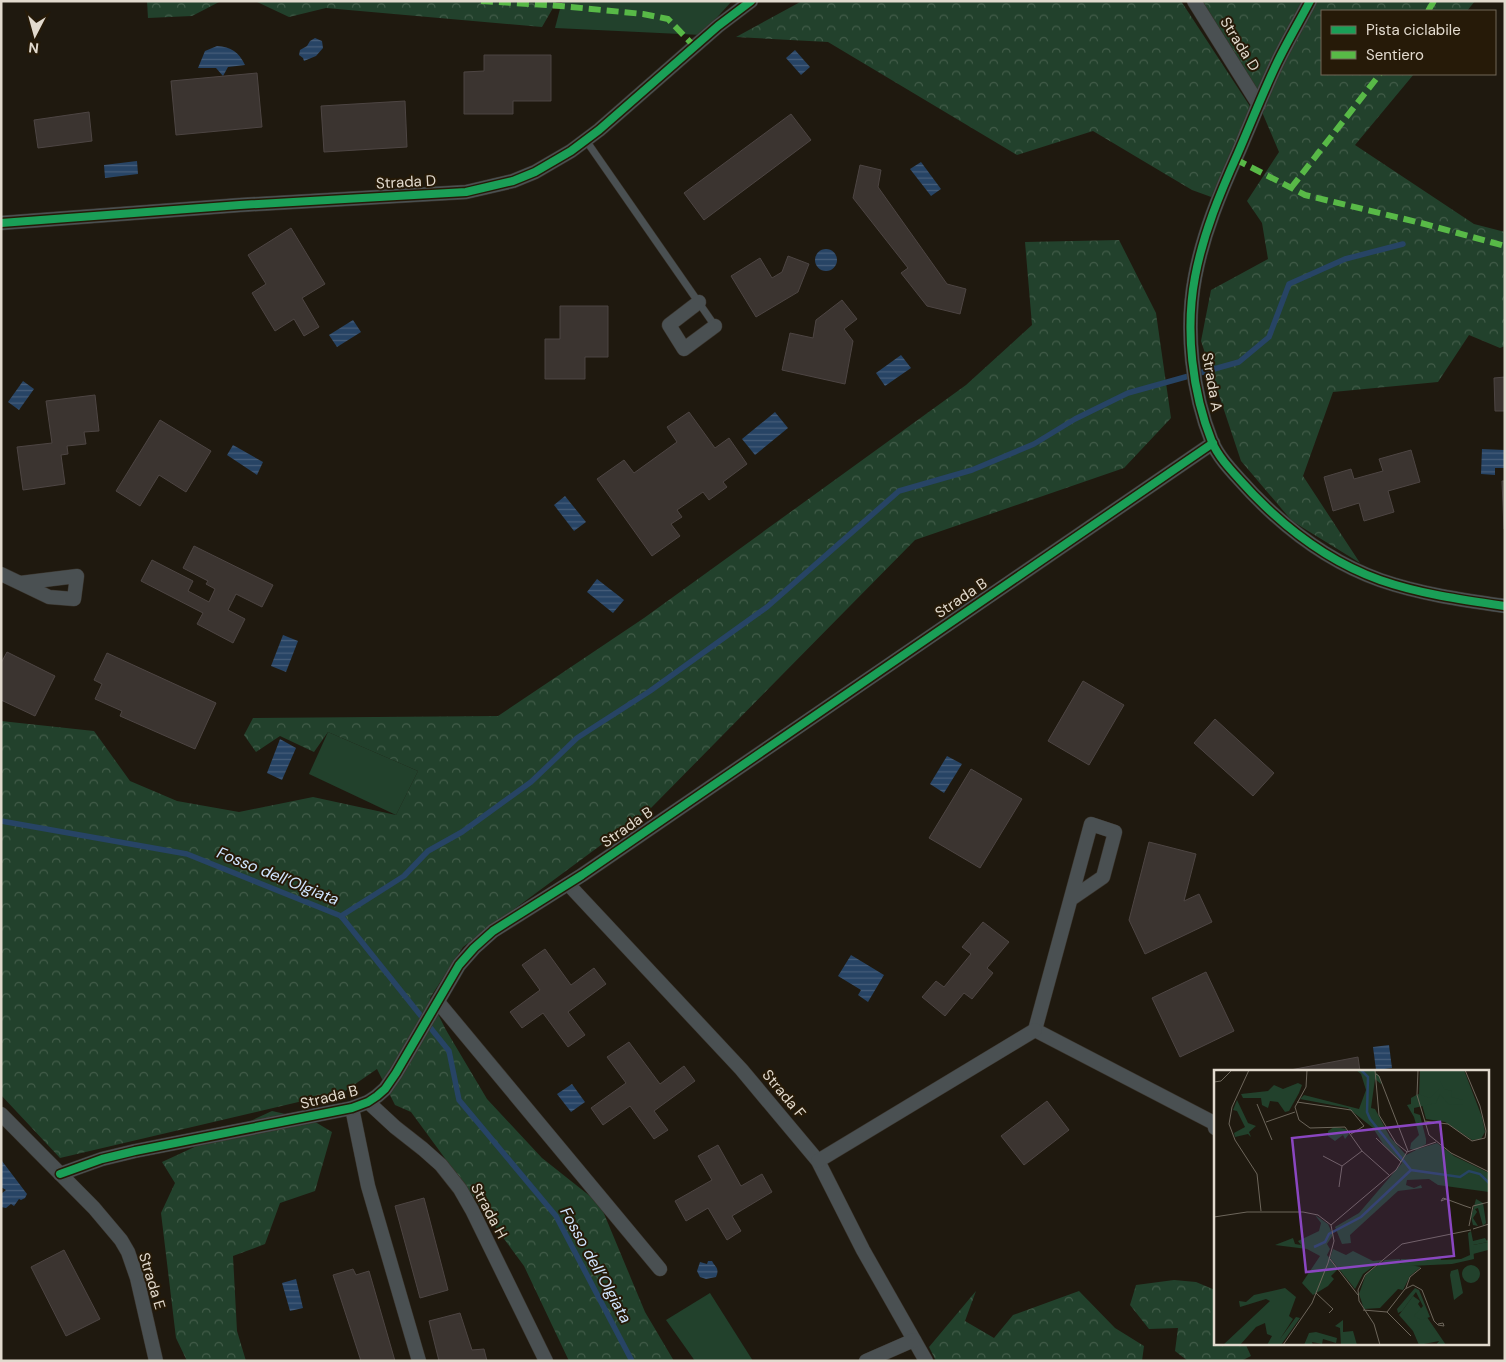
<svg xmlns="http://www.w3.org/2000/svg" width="1506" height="1362" viewBox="0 0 1506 1362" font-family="'DM Sans',sans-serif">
<defs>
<pattern id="forest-crowns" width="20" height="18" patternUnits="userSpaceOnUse" patternTransform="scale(1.25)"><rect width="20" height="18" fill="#22412c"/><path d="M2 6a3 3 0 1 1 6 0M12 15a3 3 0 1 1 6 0" fill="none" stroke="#425c49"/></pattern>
<pattern id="water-rules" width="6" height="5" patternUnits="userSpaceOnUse" patternTransform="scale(1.25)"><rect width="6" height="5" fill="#274465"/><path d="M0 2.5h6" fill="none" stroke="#465e7a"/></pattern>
</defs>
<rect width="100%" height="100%" fill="#1f190f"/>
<!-- grass -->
<g fill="#22412c">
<polygon points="562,1 732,1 701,35 555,28"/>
<polygon points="328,732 418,771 396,815 309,774"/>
<polygon points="710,1293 753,1361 695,1361 666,1320"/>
</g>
<!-- forest -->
<g fill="url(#forest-crowns)">
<polygon points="147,1 221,1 192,16 148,18"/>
<polygon points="255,1 557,1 542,27 326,8 289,17"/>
<polygon points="802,1 1181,1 1255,114 1214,198 1192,190 1093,131 1017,155 828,42 736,37"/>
<polygon points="1194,1 1475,1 1467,11 1322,11 1322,74 1414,74 1355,145 1474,224 1505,232 1505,346 1500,348 1469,335 1438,382 1333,392 1303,476 1360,563 1292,521 1241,461 1201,341 1211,290 1268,259 1262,223 1247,201 1279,152 1259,105"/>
<polygon points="1119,240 1156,313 1171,418 1124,468 915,540 651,808 463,947 430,998 446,1030 487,1099 542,1158 600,1204 645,1312 674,1361 569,1361 524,1266 411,1112 395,1105 377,1069 345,1091 60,1158 1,1095 1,721 94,731 130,781 177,801 239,812 313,797 396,815 418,771 328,732 314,752 280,736 256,752 244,735 253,718 498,716 644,618 966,385 1032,325 1025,242"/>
<polygon points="272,1111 312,1120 332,1132 315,1191 280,1203 265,1244 233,1256 237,1331 246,1361 187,1361 176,1338 161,1213 175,1183 162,1162"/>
<polygon points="1174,1280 1196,1282 1215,1290 1215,1343 1245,1343 1251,1356 1241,1361 1188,1361 1175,1351 1178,1328 1149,1329 1130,1305 1136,1285"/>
<polygon points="976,1291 965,1321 994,1338 1013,1315 1079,1291 1115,1328 1144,1346 1142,1361 936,1361 929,1347"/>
</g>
<!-- water -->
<g fill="url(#water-rules)">
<polygon points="315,38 322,41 323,48 316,56 304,61 303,58 299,55 300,50 307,46 310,41"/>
<path d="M217 46C231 47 239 52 245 65L228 67 223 76 216 68H198L205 51Z"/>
<polygon points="795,50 810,67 801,75 786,58"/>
<polygon points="137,161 138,174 105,178 104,165"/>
<polygon points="921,162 941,189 931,196 910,169"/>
<circle cx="826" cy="260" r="11"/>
<polygon points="353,320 361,332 337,347 329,335"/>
<polygon points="901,355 911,368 885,386 876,373"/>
<polygon points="23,381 34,389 19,410 8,402"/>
<polygon points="775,412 788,428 755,455 742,439"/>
<polygon points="233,445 263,462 257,475 227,455"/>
<polygon points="1482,449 1505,450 1505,468 1495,468 1495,475 1481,474"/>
<polygon points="565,496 586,522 574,531 554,505"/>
<polygon points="597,579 624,600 613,613 587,592"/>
<polygon points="283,635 298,641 286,672 271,666"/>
<polygon points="280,739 296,748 282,780 267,773"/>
<polygon points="947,756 962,764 944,793 930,784"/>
<polygon points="851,955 884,975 868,1002 858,995 861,990 838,976"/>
<polygon points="1389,1045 1392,1068 1376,1070 1373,1047"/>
<polygon points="572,1084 585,1102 571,1112 557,1094"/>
<polygon points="2,1161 27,1194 25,1198 21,1200 19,1199 14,1206 11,1204 6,1208 1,1207 1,1194 6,1190 1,1187"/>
<path d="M708 1261H712C715 1267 720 1268 716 1277L706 1279 700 1277 697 1271 700 1262 707 1264Z"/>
<polygon points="296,1279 303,1308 290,1311 282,1283"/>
</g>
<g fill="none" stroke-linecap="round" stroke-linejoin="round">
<!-- stream -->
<g stroke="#274465" stroke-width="5.5">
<polyline points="1,821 187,854 341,916 449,1051 459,1100 556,1216 632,1361"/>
<polyline points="341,916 404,876 428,851 462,832 531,782 577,738 650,691 767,607 899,491 972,470 1034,444 1075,419 1128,393 1239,362 1269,337 1289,284 1345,259 1403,244"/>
</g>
</g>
<!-- building -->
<g fill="#3b3430" stroke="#4d4543">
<polygon points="484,55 551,55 551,101 513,101 513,114 464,114 464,72 484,71"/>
<polygon points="257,73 262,127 176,135 171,81"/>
<polygon points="405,101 407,147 324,152 321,106"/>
<polygon points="89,112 92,141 38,148 34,120"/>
<polygon points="791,114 811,140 704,220 684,193"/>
<polygon points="860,165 881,170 878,187 947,284 966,289 960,314 927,306 901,273 908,268 853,198"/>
<polygon points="291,228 325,284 302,298 319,327 304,336 294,319 275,331 252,293 266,284 248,255"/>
<polygon points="788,256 809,264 798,292 756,317 731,276 760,258 772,278 782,272"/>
<polygon points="842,300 857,319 844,329 853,341 845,384 782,370 790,333 813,338 816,320"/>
<polygon points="560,306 608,306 608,357 585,357 585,379 545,379 545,339 560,339"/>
<polygon points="1505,377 1505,411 1495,411 1494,378"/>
<polygon points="95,395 99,431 84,432 86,444 67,446 68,454 61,455 65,484 23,490 17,447 52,443 46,401"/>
<polygon points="689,412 715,448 729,438 747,464 723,482 727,487 709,500 703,492 677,510 682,517 671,524 680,536 652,556 597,479 624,460 634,473 677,442 667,427"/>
<polygon points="160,420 211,451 186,492 159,475 140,506 116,491"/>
<polygon points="1411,450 1420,482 1388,491 1394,512 1364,521 1359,503 1333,511 1324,477 1351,469 1354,479 1383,471 1379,459"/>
<polygon points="1502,481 1505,481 1505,529 1504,529"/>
<polygon points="194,546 273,585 262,607 236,594 228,610 245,619 233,643 197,624 203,613 141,581 152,560 193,581 188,591 209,602 215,589 206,584 208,581 183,568"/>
<polygon points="7,652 55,676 35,716 1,700 1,663"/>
<polygon points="107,653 216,703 195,749 120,716 122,711 95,699 102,684 94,680"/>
<polygon points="1083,681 1124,705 1089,765 1048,741"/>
<polygon points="1215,719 1274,773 1253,796 1194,743"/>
<polygon points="971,769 1022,799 980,868 929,838"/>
<polygon points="1149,842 1196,854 1184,901 1199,894 1212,922 1145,954 1129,920"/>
<polygon points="983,922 1009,942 987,968 993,973 972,999 964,993 945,1016 922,997 936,981 944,987 971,954 962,947"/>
<polygon points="545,949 571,985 594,968 606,984 568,1012 585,1035 568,1047 543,1013 522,1028 510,1012 540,990 522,965"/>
<polygon points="1206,972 1234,1031 1180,1057 1152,998"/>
<polygon points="629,1042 660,1084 684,1066 695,1081 654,1111 668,1130 654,1139 630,1106 603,1125 591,1108 626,1083 607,1057"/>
<polygon points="1358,1057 1360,1071 1285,1071"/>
<polygon points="1047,1101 1069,1130 1024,1165 1001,1136"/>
<polygon points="718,1145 741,1186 762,1174 772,1192 732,1216 741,1231 727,1240 708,1208 686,1221 675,1201 712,1180 698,1156"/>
<polygon points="424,1198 448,1290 420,1298 395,1206"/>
<polygon points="64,1250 100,1319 66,1336 31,1267"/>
<polygon points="353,1269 356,1275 369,1271 395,1361 361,1361 333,1275"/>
<polygon points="460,1313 472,1350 484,1349 487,1361 439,1361 429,1321"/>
</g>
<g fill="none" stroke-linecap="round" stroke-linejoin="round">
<defs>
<polyline id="lane" points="585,139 715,326"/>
<g id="street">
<polyline points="1194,1 1259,105"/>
<path d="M1310 1C1299 22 1287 42 1277 63 1263 92 1251 123 1238 153 1220 193 1203 234 1195 277 1185 330 1192 392 1212 442 1218 456 1229 468 1239 479 1278 523 1324 560 1380 580 1420 594 1463 600 1505 606"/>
<polyline points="1,223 240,205 466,192 513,181 535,172 571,151 599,130 718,26 751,1"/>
<polyline points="699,302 669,325 684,349 715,326"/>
<polyline points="1,574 49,597 74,599 77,576 20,583"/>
<polyline points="568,884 741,1069 818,1161 863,1250 926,1361"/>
<polyline points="1071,899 1103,877 1115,832 1091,824 1035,1030 1214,1123 1215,1128"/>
<polyline points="438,1002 660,1269"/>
<polyline points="368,1102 395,1127 423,1149 441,1165 460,1189 472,1210 546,1361"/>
<polyline points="352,1108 368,1186 419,1361"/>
<polyline points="1,1114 94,1208 121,1240 128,1252 137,1278 156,1361"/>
<polyline points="818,1161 1035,1030"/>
<polyline points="60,1174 102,1159 135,1151 352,1108 368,1102 377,1096 385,1089 396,1073 459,965 474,948 493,931 582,875 1213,443"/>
<polyline points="866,1361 914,1340"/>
</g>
</defs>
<!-- lane casing -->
<use href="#lane" stroke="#39332b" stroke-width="8"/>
<!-- street casing -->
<use href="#street" stroke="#39332b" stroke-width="15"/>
<!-- lane -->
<use href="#lane" stroke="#4a5052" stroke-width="7"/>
<!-- street -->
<use href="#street" stroke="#4a5052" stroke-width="14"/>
<!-- quiet -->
<g stroke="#58b947" stroke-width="6" stroke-dasharray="12 6" stroke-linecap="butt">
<polyline points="481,1 561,6 643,14 668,19 694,46"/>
<polyline points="1428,11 1434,1"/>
<polyline points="1235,159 1305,195 1421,223 1505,246"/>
<polyline points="1291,188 1380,74"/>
</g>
<defs>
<g id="cycleway">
<path d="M1310 1C1299 22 1287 42 1277 63 1263 92 1251 123 1238 153 1220 193 1203 234 1195 277 1185 330 1192 392 1212 442 1218 456 1229 468 1239 479 1278 523 1324 560 1380 580 1420 594 1463 600 1505 606"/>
<polyline points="1,223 240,205 466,192 513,181 535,172 571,151 599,130 718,26 751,1"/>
<polyline points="60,1174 102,1159 135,1151 352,1108 368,1102 377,1096 385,1089 396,1073 459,965 474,948 493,931 582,875 1213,443"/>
</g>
</defs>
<!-- cycleway casing -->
<use href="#cycleway" stroke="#261a08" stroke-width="11"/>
<!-- cycleway -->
<use href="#cycleway" stroke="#1a9f57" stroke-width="8"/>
</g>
<g text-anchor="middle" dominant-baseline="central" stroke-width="4" stroke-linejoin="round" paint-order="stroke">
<!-- street labels -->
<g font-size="15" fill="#e2dace" stroke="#261a08">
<text transform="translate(1240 44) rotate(58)">Strada D</text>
<text transform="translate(406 182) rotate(-3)">Strada D</text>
<text transform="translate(1212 382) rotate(80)">Strada A</text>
<text transform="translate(961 598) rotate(-34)">Strada B</text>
<text transform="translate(627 827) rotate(-35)">Strada B</text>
<text transform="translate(784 1094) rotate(50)">Strada F</text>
<text transform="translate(329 1097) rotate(-14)">Strada B</text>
<text transform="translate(489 1211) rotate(62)">Strada H</text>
<text transform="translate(152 1281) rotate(73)">Strada E</text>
</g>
<!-- water labels -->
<g font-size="16" font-style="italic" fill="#d0e5ff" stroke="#261a08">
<text transform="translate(278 876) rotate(22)">Fosso dell’Olgiata</text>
<text transform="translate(596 1265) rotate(61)">Fosso dell’Olgiata</text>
</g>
</g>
<!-- overview -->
<g transform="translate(1214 1070)">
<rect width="275" height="275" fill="#1f190f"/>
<path d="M206 0H250L268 47 271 62 267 69 258 70 231 52 212 49 205 24ZM274 172V180L259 184V175ZM186 189 185 193 207 197 196 206 189 220 184 219 166 238 150 239 145 224 152 204 171 190ZM248 204a9 9 0 1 1 18 0a9 9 0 1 1-18 0ZM244 199 249 223 240 230 236 205 237 201ZM199 226 206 231 204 234 232 275H222L225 271 205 275 199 261 185 245Z" fill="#22412c"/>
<path d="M142 0H160L166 7 167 14 161 9 157 38 161 39 176 67 192 85 202 80 196 79 197 73 205 65 200 47 193 35 197 34V28L204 24 216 28 226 18V11L230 19 238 21 237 27 249 30V34L235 35 226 24 222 33 200 38V43L206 45 212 69V74L204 79 223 73 240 86 275 103V122L224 115 215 109 193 110 192 115 200 118 207 115 208 118 184 121 136 165 137 173 128 174 121 157 145 143 188 93 169 74 159 58 134 38 86 29 90 25 145 39 152 20 147 4ZM84 13 88 15 85 23 75 41 71 42 64 32 56 31 54 38 48 35 47 28H29L27 24 54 21 60 15 69 19ZM23 30 34 53 42 56 35 62 37 67 34 64 21 67 20 63 31 57 23 41 19 40ZM120 57 132 59 135 64 131 69 129 65 121 71 114 66V61ZM262 129 269 133 272 153 269 156 264 138 261 139 263 142 259 148 264 156 259 155 257 147ZM101 145 114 154 119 165 113 174 116 179 113 185 124 199 117 206 120 209 114 216 99 225 88 213 106 186 93 179 61 175 79 168 81 174 87 175 84 171 105 161 107 153ZM257 161 259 171 271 168 273 171 275 167 274 172 259 175 260 189 238 194 196 196 185 193 187 189H217L226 186 227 190 247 189 256 185 254 163ZM119 179 132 185 139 181 159 191 168 190 149 204 141 219 116 188ZM71 218 82 227 75 246 79 249 66 269 82 247 86 248 67 275H53L58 266 53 264 51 253 42 257 26 275H9L56 231 52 229 26 237 25 231 32 232 40 225ZM201 218 205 220 216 247 207 250 200 246 209 236 202 222 188 241 184 243 183 239ZM129 250V262L139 261 143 275H127L126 258 121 256ZM102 262 123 268 122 273 109 269 108 274 98 272 99 275H90L95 263Z" fill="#22412c"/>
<path fill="none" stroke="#274465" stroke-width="2.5" d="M147 0 154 7 153 42 156 49 197 100 246 107 255 101 266 104 275 113M100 177 111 172 115 164 147 147 197 100"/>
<path fill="none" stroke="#6d665b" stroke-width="1" d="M35 0 18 37 15 54 21 70 43 104 47 141M93 0 92 17 81 37 85 50 96 58 131 57 148 81 175 105M161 0 165 45 182 73 193 82M204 0 203 25 215 65 237 83 275 102M162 4 165 6 194 81M0 12 7 11 18 0M83 32 137 40 150 56 137 64M43 34 58 70M210 51 234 54 258 71 271 68 272 61 266 36 251 0M52 52 81 42M162 68 187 92M109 86 128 96 125 117M128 96 148 81M232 129 227 131 229 128 232 129 251 136 257 138M0 147 33 142H89L104 145 117 155 120 171 114 193 98 233 69 275M117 155 182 100 193 82 222 72M255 156 259 136 275 132M259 159 275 154M116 189 144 225M192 218 196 207 207 198M102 223 119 239 115 243M149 240 173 242 197 266M173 242 191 219 199 215 208 220 220 251 224 255 230 256 229 253 224 254M166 275 160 254 145 231 144 220 151 205 188 174 257 160"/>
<path fill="#8a46c1" fill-opacity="0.15" stroke="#8a46c1" stroke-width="2.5" d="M226 52 240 186 92 202 78 68Z"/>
<rect width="275" height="275" fill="none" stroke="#e2dace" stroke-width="2.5"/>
</g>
<!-- border -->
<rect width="1506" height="1362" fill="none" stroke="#e2dace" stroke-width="5"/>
<!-- legend -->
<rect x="1321" y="10" width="175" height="65" fill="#261a08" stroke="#716757"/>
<rect x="1331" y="26" width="25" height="8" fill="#1a9f57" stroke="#716757"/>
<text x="1366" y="35" font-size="15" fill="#e2dace">Pista ciclabile</text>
<rect x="1331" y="51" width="25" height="8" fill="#58b947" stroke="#716757"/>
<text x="1366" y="60" font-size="15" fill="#e2dace">Sentiero</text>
<!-- north arrow -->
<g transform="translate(35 35) rotate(186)" stroke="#261a08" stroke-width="4" paint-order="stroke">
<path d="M0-4L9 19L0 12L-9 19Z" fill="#e2dace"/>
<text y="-8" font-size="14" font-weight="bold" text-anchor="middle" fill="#e2dace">N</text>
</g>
</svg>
